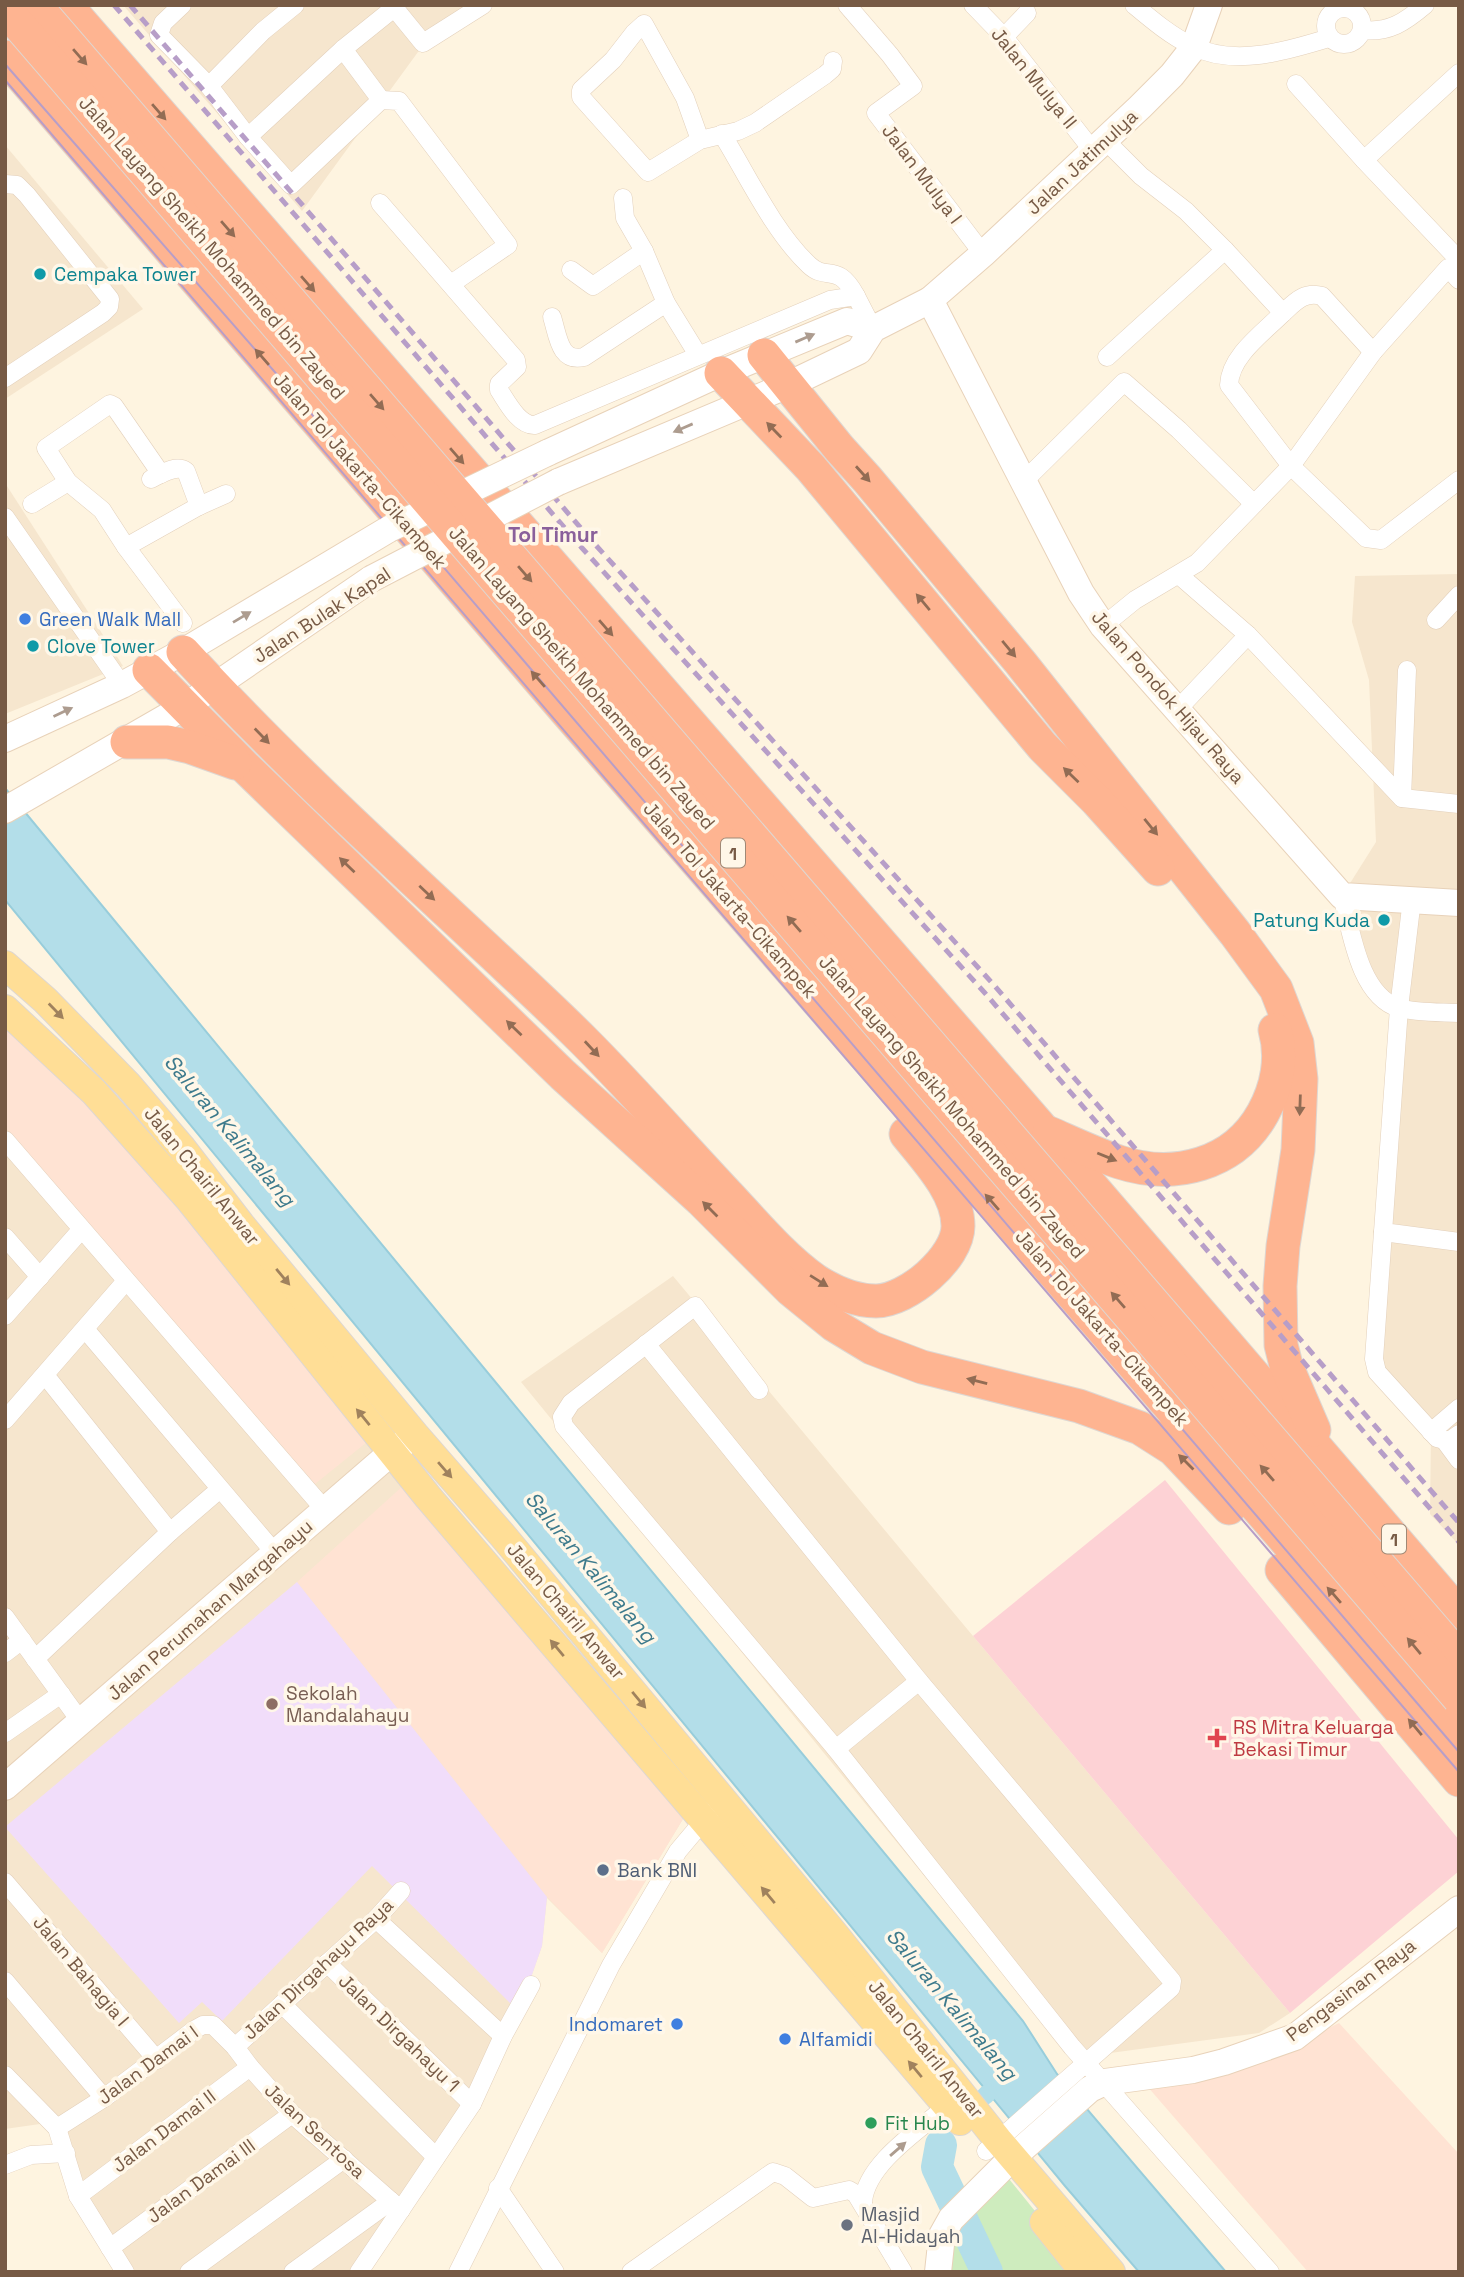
<svg xmlns="http://www.w3.org/2000/svg" width="1464" height="2277" viewBox="0 0 1464 2277" font-family="'Space Grotesk',sans-serif">
<rect width="100%" height="100%" fill="#fef4e0"/>
<!-- residential -->
<g fill="#f6e6ce">
<polygon points="123,5 492,5 418,52 302,211"/>
<polygon points="5,145 143,309 5,399"/>
<polygon points="5,483 123,666 5,714"/>
<polygon points="1459,574 1459,1545 1430,1514 1431,1432 1381,1377 1399,1008 1373,990 1342,896 1376,842 1369,680 1352,622 1355,576"/>
<polygon points="5,1019 59,1069 372,1438 405,1484 683,1819 602,1953 547,1898 542,1946 519,2012 483,2101 361,2272 117,2272 47,2123 5,2129"/>
<polygon points="673,1276 973,1636 1290,2013 1259,2033 1073,2058 521,1382"/>
</g>
<!-- commercial -->
<g fill="#ffe3d3">
<polygon points="5,1019 59,1069 372,1438 315,1484 5,1127"/>
<polygon points="405,1484 683,1819 602,1953 547,1897 297,1582"/>
<polygon points="1339,2023 1459,2154 1459,2272 1308,2272 1147,2086 1250,2067"/>
</g>
<!-- education -->
<polygon fill="#f1ddfa" points="297,1582 547,1897 542,1946 519,2012 372,1866 222,2021 202,2002 179,2023 5,1827"/>
<!-- medical -->
<polygon fill="#fdd2d5" points="1165,1480 1459,1840 1459,1871 1290,2013 973,1636"/>
<!-- green -->
<polygon fill="#ceecbe" points="1001,2169 1084,2272 938,2272 942,2235"/>
<!-- water -->
<polygon fill="#b3dee9" stroke="#98cddb" stroke-width="2" points="5,788 1023,2021 1057,2074 1226,2272 1139,2272 1065,2186 5,900"/>
<g fill="none" stroke-linecap="round" stroke-linejoin="round">
<!-- canal -->
<polyline stroke="#b3dee9" stroke-width="18" points="985,2096 988,2093"/>
<!-- river -->
<polyline stroke="#b3dee9" stroke-width="32" points="941,2145 937,2167 987,2272"/>
<defs>
<g id="street">
<polyline points="182,5 163,23 159,35 209,86 263,31 295,5"/>
<polyline points="392,5 423,43 483,5"/>
<polyline points="847,5 890,55 913,86 876,113 983,254"/>
<polyline points="973,5 1004,37 1093,151"/>
<path d="M1134 5C1152 20 1171 36 1192 46 1234 67 1287 51 1329 38"/>
<circle cx="1344" cy="26" r="18"/>
<path d="M1362 30C1389 33 1405 22 1425 5"/>
<polyline points="1004,37 1027,13"/>
<polyline points="343,49 381,100"/>
<polyline points="1296,84 1364,160 1459,260"/>
<polyline points="209,86 248,137 291,185 381,100 399,101 508,245 451,284"/>
<path d="M722 134C748 176 773 231 809 265 827 282 837 261 856 296"/>
<polyline points="248,137 343,49 394,8"/>
<polyline points="700,140 685,98 644,24 634,33 613,60 581,90 581,97 648,172 700,140 738,131 755,123 825,75 832,69 833,61"/>
<path d="M1105 140 1141 176 1186 211 1225 250 1283 313C1295 302 1304 291 1322 296L1373 352"/>
<polyline points="1364,160 1459,73"/>
<polyline points="5,184 17,185 27,195 110,299 109,307 103,313 5,378"/>
<polyline points="623,198 625,218 644,251 666,303 698,355"/>
<path d="M380 203 516 360 517 367 499 384V390C507 402 519 426 535 425L830 300 856 296 873 329"/>
<polyline points="571,270 593,286 644,251"/>
<path d="M1283 313C1263 333 1230 356 1229 385L1291 466 1373 352 1448 268 1459 280"/>
<path d="M552 317C558 335 559 363 584 357L666 303"/>
<polyline points="1107,357 1225,250"/>
<polyline points="161,474 114,406 110,404 46,448 68,482 102,510 126,547 183,623"/>
<path d="M151 479C161 474 176 464 186 471L199 506"/>
<polyline points="1024,481 1124,382 1179,430 1254,504"/>
<polyline points="32,504 68,482"/>
<polyline points="5,517 122,685"/>
<polyline points="126,547 199,506 226,494"/>
<polyline points="1179,575 1248,635 1402,798 1459,804"/>
<polyline points="1436,620 1459,595"/>
<polyline points="1103,626 1135,600 1197,563 1291,466 1366,538 1381,540 1459,480"/>
<polyline points="1177,710 1248,635"/>
<polyline points="1402,798 1407,670"/>
<path d="M1342 896C1351 930 1359 996 1399 1008 1417 1013 1440 1012 1459 1013"/>
<polyline points="1412,899 1399,1008 1383,1232 1459,1242"/>
<polyline points="5,1140 325,1510"/>
<polyline points="1383,1232 1374,1359 1377,1372 1437,1438 1449,1441 1459,1434"/>
<polyline points="5,1237 40,1277"/>
<polyline points="5,1316 81,1230"/>
<polyline points="85,1329 275,1553"/>
<polyline points="646,1344 919,1681 1172,1981 1171,1988 986,2151"/>
<polyline points="759,1390 695,1306 571,1403 562,1417 564,1426 836,1749 1072,2047 1270,2272"/>
<polyline points="5,1420 126,1281"/>
<polyline points="1431,1432 1459,1408"/>
<polyline points="1445,1441 1459,1460"/>
<polyline points="170,1532 220,1489"/>
<polyline points="5,1617 81,1722"/>
<polyline points="5,1653 22,1640"/>
<polyline points="35,1659 170,1532 45,1375"/>
<polyline points="5,1733 61,1694"/>
<polyline points="836,1749 919,1681"/>
<polyline points="5,1882 157,2060"/>
<polyline points="376,1919 503,2036"/>
<polyline points="327,1963 472,2104"/>
<polyline points="5,1981 104,2098"/>
<polyline points="282,2004 436,2157"/>
<polyline points="235,2047 376,1919 401,1891"/>
<polyline points="5,2075 57,2128 78,2196 125,2272"/>
<polyline points="57,2128 104,2098 194,2030 203,2025 213,2025 235,2047 250,2067 292,2114 401,2210"/>
<polyline points="5,2165 31,2155 66,2153"/>
<polyline points="498,2188 555,2272"/>
<polyline points="78,2196 250,2067"/>
<path d="M863 2202C866 2164 919 2130 947 2106"/>
<polyline points="110,2248 292,2114"/>
<polyline points="189,2272 344,2159"/>
<polyline points="293,2272 391,2201"/>
<polyline points="359,2272 472,2104 503,2036 531,1985"/>
<polyline points="458,2272 611,1965 678,1851 710,1813"/>
<polyline points="631,2272 773,2172 785,2176 813,2198 849,2190 856,2194 903,2272"/>
</g>
<g id="secondary">
<polyline points="930,300 1081,593 1103,626 1342,896 1459,903"/>
<polyline points="547,453 721,373 847,321 873,329"/>
<polyline points="558,482 788,385 859,351 873,329 930,300 983,254 1140,107 1172,75 1194,47 1209,5"/>
<polyline points="5,739 122,685 183,652 389,529"/>
<polyline points="5,810 184,707 371,579"/>
<polyline points="5,1787 392,1452 408,1440"/>
<polyline points="938,2272 942,2235 951,2219 1013,2157 1090,2089 1105,2082 1193,2070 1224,2062 1295,2037 1459,1909"/>
</g>
<g id="primary">
<polyline points="5,965 45,1000 128,1085 181,1147 241,1225 415,1435 503,1536 835,1935 998,2140 1111,2272"/>
<polyline points="5,1009 94,1092 189,1199 428,1497 960,2121"/>
<polyline points="1044,2222 1084,2272"/>
</g>
<g id="highway">
<polyline points="66,5 1044,1131 1459,1614"/>
<polyline points="5,57 565,710 1459,1740"/>
<polyline points="764,355 839,448 867,479 1020,662 1235,933 1276,989 1297,1043 1301,1079 1298,1150 1283,1246 1280,1286 1281,1345 1286,1365 1314,1430"/>
<polyline points="721,373 811,468 1043,747 1097,801 1158,869"/>
<path d="M183 652C278 756 382 851 485 947 518 978 552 1009 584 1041 634 1091 681 1145 730 1197 757 1226 783 1257 815 1280 832 1291 855 1301 876 1301 907 1301 958 1258 958 1226 958 1192 926 1159 906 1134"/>
<polyline points="149,670 244,766 563,1075 701,1200 791,1290 834,1325 872,1348 922,1367 1079,1406 1140,1428 1173,1449 1229,1508"/>
<polyline points="127,742 168,742 190,747 235,763"/>
<path d="M1049 1133C1072 1143 1095 1154 1119 1162 1174 1180 1234 1165 1263 1113 1277 1088 1283 1058 1275 1030"/>
<polyline points="1282,1570 1459,1780"/>
</g>
</defs>
<!-- street casing -->
<use href="#street" stroke="#e3d0bb" stroke-width="19"/>
<!-- secondary casing -->
<use href="#secondary" stroke="#e8d2b9" stroke-width="28"/>
<!-- primary casing -->
<use href="#primary" stroke="#ded7d2" stroke-width="30"/>
<!-- highway casing -->
<use href="#highway" stroke="#ded7d2" stroke-width="35"/>
<!-- street -->
<use href="#street" stroke="#fff" stroke-width="18"/>
<!-- secondary -->
<use href="#secondary" stroke="#fff" stroke-width="26"/>
<!-- primary -->
<use href="#primary" stroke="#ffde96" stroke-width="28"/>
<!-- highway -->
<use href="#highway" stroke="#feb491" stroke-width="33"/>
<!-- tram -->
<g stroke="#b79ec8" stroke-width="2">
<polyline points="5,64 344,451 1459,1752"/>
<polyline points="5,80 1459,1772"/>
</g>
<!-- rail -->
<g stroke="#b79ec8" stroke-width="5" stroke-dasharray="10 7" stroke-linecap="butt">
<polyline points="114,5 582,548 984,992 1459,1542"/>
<polyline points="130,5 592,541 993,984 1459,1523"/>
</g>
<defs>
<g id="secondary-bridge">
<polyline points="389,529 547,453"/>
<polyline points="371,579 558,482"/>
</g>
<g id="highway-bridge">
<polyline points="35,5 1459,1658"/>
<polyline points="5,9 1459,1698"/>
</g>
</defs>
<!-- secondary-bridge casing -->
<use href="#secondary-bridge" stroke="#e8d2b9" stroke-width="28" stroke-linecap="butt"/>
<!-- highway-bridge casing -->
<use href="#highway-bridge" stroke="#ded7d2" stroke-width="35" stroke-linecap="butt"/>
<!-- secondary-bridge -->
<use href="#secondary-bridge" stroke="#fff" stroke-width="26"/>
<!-- highway-bridge -->
<use href="#highway-bridge" stroke="#feb491" stroke-width="33"/>
</g>
<!-- one-way arrows -->
<defs><path id="oneway-solid" d="M-6-.8H1V-3.2L6.5 0L1 3.2V.8H-6Z" transform="scale(1.75)"/></defs>
<g fill="#926c54">
<use href="#oneway-solid" transform="translate(80 57) rotate(49)"/>
<use href="#oneway-solid" transform="translate(159 112) rotate(49)"/>
<use href="#oneway-solid" transform="translate(228 229) rotate(49)"/>
<use href="#oneway-solid" transform="translate(308 284) rotate(49)"/>
<use href="#oneway-solid" transform="translate(262 357) rotate(-131)"/>
<use href="#oneway-solid" transform="translate(377 402) rotate(49)"/>
<use href="#oneway-solid" transform="translate(774 430) rotate(-134)"/>
<use href="#oneway-solid" transform="translate(457 456) rotate(49)"/>
<use href="#oneway-solid" transform="translate(863 474) rotate(48)"/>
<use href="#oneway-solid" transform="translate(525 574) rotate(49)"/>
<use href="#oneway-solid" transform="translate(923 602) rotate(-130)"/>
<use href="#oneway-solid" transform="translate(606 628) rotate(49)"/>
<use href="#oneway-solid" transform="translate(1009 649) rotate(50)"/>
<use href="#oneway-solid" transform="translate(538 679) rotate(-131)"/>
<use href="#oneway-solid" transform="translate(262 736) rotate(46)"/>
<use href="#oneway-solid" transform="translate(1071 775) rotate(-136)"/>
<use href="#oneway-solid" transform="translate(1151 827) rotate(51)"/>
<use href="#oneway-solid" transform="translate(347 865) rotate(-136)"/>
<use href="#oneway-solid" transform="translate(427 893) rotate(43)"/>
<use href="#oneway-solid" transform="translate(794 924) rotate(-131)"/>
<use href="#oneway-solid" transform="translate(514 1028) rotate(-136)"/>
<use href="#oneway-solid" transform="translate(592 1049) rotate(47)"/>
<use href="#oneway-solid" transform="translate(1300 1105) rotate(92)"/>
<use href="#oneway-solid" transform="translate(1107 1157) rotate(22)"/>
<use href="#oneway-solid" transform="translate(992 1202) rotate(-131)"/>
<use href="#oneway-solid" transform="translate(710 1209) rotate(-135)"/>
<use href="#oneway-solid" transform="translate(819 1281) rotate(32)"/>
<use href="#oneway-solid" transform="translate(1118 1300) rotate(-131)"/>
<use href="#oneway-solid" transform="translate(977 1381) rotate(-166)"/>
<use href="#oneway-solid" transform="translate(1186 1462) rotate(-135)"/>
<use href="#oneway-solid" transform="translate(1267 1473) rotate(-131)"/>
<use href="#oneway-solid" transform="translate(1334 1595) rotate(-131)"/>
<use href="#oneway-solid" transform="translate(1414 1646) rotate(-130)"/>
<use href="#oneway-solid" transform="translate(1415 1727) rotate(-130)"/>
</g>
<g fill="#ad9c8f">
<use href="#oneway-solid" transform="translate(805 338) rotate(-23)"/>
<use href="#oneway-solid" transform="translate(683 428) rotate(157)"/>
<use href="#oneway-solid" transform="translate(242 617) rotate(-31)"/>
<use href="#oneway-solid" transform="translate(63 712) rotate(-25)"/>
<use href="#oneway-solid" transform="translate(898 2149) rotate(-41)"/>
</g>
<g fill="#a0825d">
<use href="#oneway-solid" transform="translate(56 1011) rotate(46)"/>
<use href="#oneway-solid" transform="translate(283 1277) rotate(50)"/>
<use href="#oneway-solid" transform="translate(363 1417) rotate(-129)"/>
<use href="#oneway-solid" transform="translate(445 1470) rotate(49)"/>
<use href="#oneway-solid" transform="translate(557 1648) rotate(-130)"/>
<use href="#oneway-solid" transform="translate(639 1700) rotate(50)"/>
<use href="#oneway-solid" transform="translate(768 1895) rotate(-130)"/>
<use href="#oneway-solid" transform="translate(915 2069) rotate(-130)"/>
</g>
<!-- markers -->
<g fill="#0f9aa8" stroke="#fff7e8" stroke-width="2.5">
<circle cx="40" cy="274" r="7"/>
<circle cx="33" cy="646" r="7"/>
<circle cx="1384" cy="920" r="7"/>
</g>
<g fill="#3f7fe0" stroke="#fff7e8" stroke-width="2.5">
<circle cx="25" cy="619" r="7"/>
<circle cx="677" cy="2024" r="7"/>
<circle cx="785" cy="2039" r="7"/>
</g>
<circle fill="#8d6e63" stroke="#fff7e8" stroke-width="2.5" cx="272" cy="1704" r="7"/>
<path fill="#e0444e" stroke="#fff7e8" stroke-width="2.5" d="M1213.5 1727.5h7v7h7v7h-7v7h-7v-7h-7v-7h7z"/>
<circle fill="#5c6f8a" stroke="#fff7e8" stroke-width="2.5" cx="603" cy="1870" r="7"/>
<circle fill="#2e9e5b" stroke="#fff7e8" stroke-width="2.5" cx="871" cy="2123" r="7"/>
<circle fill="#6b7280" stroke="#fff7e8" stroke-width="2.5" cx="847" cy="2225" r="7"/>
<g text-anchor="middle" dominant-baseline="central" stroke-width="7" stroke-linejoin="round" paint-order="stroke">
<!-- shield labels -->
<g fill="#fff7e8" stroke="#a08976" stroke-width="2">
<rect x="721" y="838.5" width="24" height="29" rx="5"/>
<rect x="1382" y="1524.5" width="24" height="29" rx="5"/>
</g>
<g font-size="18" font-weight="bold" fill="#775a45">
<text x="733" y="853">1</text>
<text x="1394" y="1539">1</text>
</g>
<!-- street labels -->
<g font-size="19" fill="#775a45" stroke="#fff7e8">
<text transform="translate(1034 78) rotate(51)">Jalan Mulya II</text>
<text transform="translate(1082 162) rotate(-43)">Jalan Jatimulya</text>
<text transform="translate(922 174) rotate(53)">Jalan Mulya I</text>
<text transform="translate(212 248) rotate(49)">Jalan Layang Sheikh Mohammed bin Zayed</text>
<text transform="translate(360 471) rotate(49)">Jalan Tol Jakarta–Cikampek</text>
<text transform="translate(322 615) rotate(-33)">Jalan Bulak Kapal</text>
<text transform="translate(582 678) rotate(49)">Jalan Layang Sheikh Mohammed bin Zayed</text>
<text transform="translate(1168 697) rotate(49)">Jalan Pondok Hijau Raya</text>
<text transform="translate(730 900) rotate(49)">Jalan Tol Jakarta–Cikampek</text>
<text transform="translate(952 1107) rotate(49)">Jalan Layang Sheikh Mohammed bin Zayed</text>
<text transform="translate(202 1176) rotate(51)">Jalan Chairil Anwar</text>
<text transform="translate(1102 1328) rotate(49)">Jalan Tol Jakarta–Cikampek</text>
<text transform="translate(210 1610) rotate(-41)">Jalan Perumahan Margahayu</text>
<text transform="translate(566 1611) rotate(50)">Jalan Chairil Anwar</text>
<text transform="translate(318 1969) rotate(-43)">Jalan Dirgahayu Raya</text>
<text transform="translate(81 1971) rotate(50)">Jalan Bahagia I</text>
<text transform="translate(1351 1990) rotate(-37)">Pengasinan Raya</text>
<text transform="translate(399 2033) rotate(44)">Jalan Dirgahayu 1</text>
<text transform="translate(926 2049) rotate(51)">Jalan Chairil Anwar</text>
<text transform="translate(148 2065) rotate(-36)">Jalan Damai I</text>
<text transform="translate(164 2131) rotate(-37)">Jalan Damai II</text>
<text transform="translate(315 2131) rotate(43)">Jalan Sentosa</text>
<text transform="translate(201 2181) rotate(-36)">Jalan Damai III</text>
</g>
<!-- culture labels -->
<g font-size="19" fill="#0d838f" stroke="#fff7e8" text-anchor="start">
<text x="54" y="274">Cempaka Tower</text>
<text x="47" y="646">Clove Tower</text>
<text x="1370" y="920" text-anchor="end">Patung Kuda</text>
</g>
<!-- shop labels -->
<g font-size="19" fill="#366cbe" stroke="#fff7e8" text-anchor="start">
<text x="39" y="619">Green Walk Mall</text>
<text x="663" y="2024" text-anchor="end">Indomaret</text>
<text x="799" y="2039">Alfamidi</text>
</g>
<!-- education labels -->
<g font-size="19" fill="#785e54" stroke="#fff7e8" text-anchor="start">
<text x="286" y="1693">Sekolah<tspan x="286" dy="22">Mandalahayu</tspan></text>
</g>
<!-- health labels -->
<g font-size="19" fill="#be3a42" stroke="#fff7e8" text-anchor="start">
<text x="1233" y="1727">RS Mitra Keluarga<tspan x="1233" dy="22">Bekasi Timur</tspan></text>
</g>
<!-- service labels -->
<g font-size="19" fill="#4e5e75" stroke="#fff7e8" text-anchor="start">
<text x="617" y="1870">Bank BNI</text>
</g>
<!-- leisure labels -->
<g font-size="19" fill="#27864d" stroke="#fff7e8" text-anchor="start">
<text x="885" y="2123">Fit Hub</text>
</g>
<!-- worship labels -->
<g font-size="19" fill="#5b616d" stroke="#fff7e8" text-anchor="start">
<text x="861" y="2214">Masjid<tspan x="861" dy="22">Al-Hidayah</tspan></text>
</g>
<!-- neighbourhood labels -->
<g font-size="21" font-weight="bold" fill="#8a609b" stroke="#fff7e8">
<text x="553" y="534">Tol Timur</text>
</g>
<!-- water labels -->
<g font-size="21" font-style="italic" fill="#3d7a8c" stroke="#fff7e8">
<text transform="translate(230 1130) rotate(50)">Saluran Kalimalang</text>
<text transform="translate(591 1567) rotate(50)">Saluran Kalimalang</text>
<text transform="translate(952 2004) rotate(50)">Saluran Kalimalang</text>
</g>
</g>
<!-- border -->
<rect width="1464" height="2277" fill="none" stroke="#775a45" stroke-width="14"/>
</svg>
